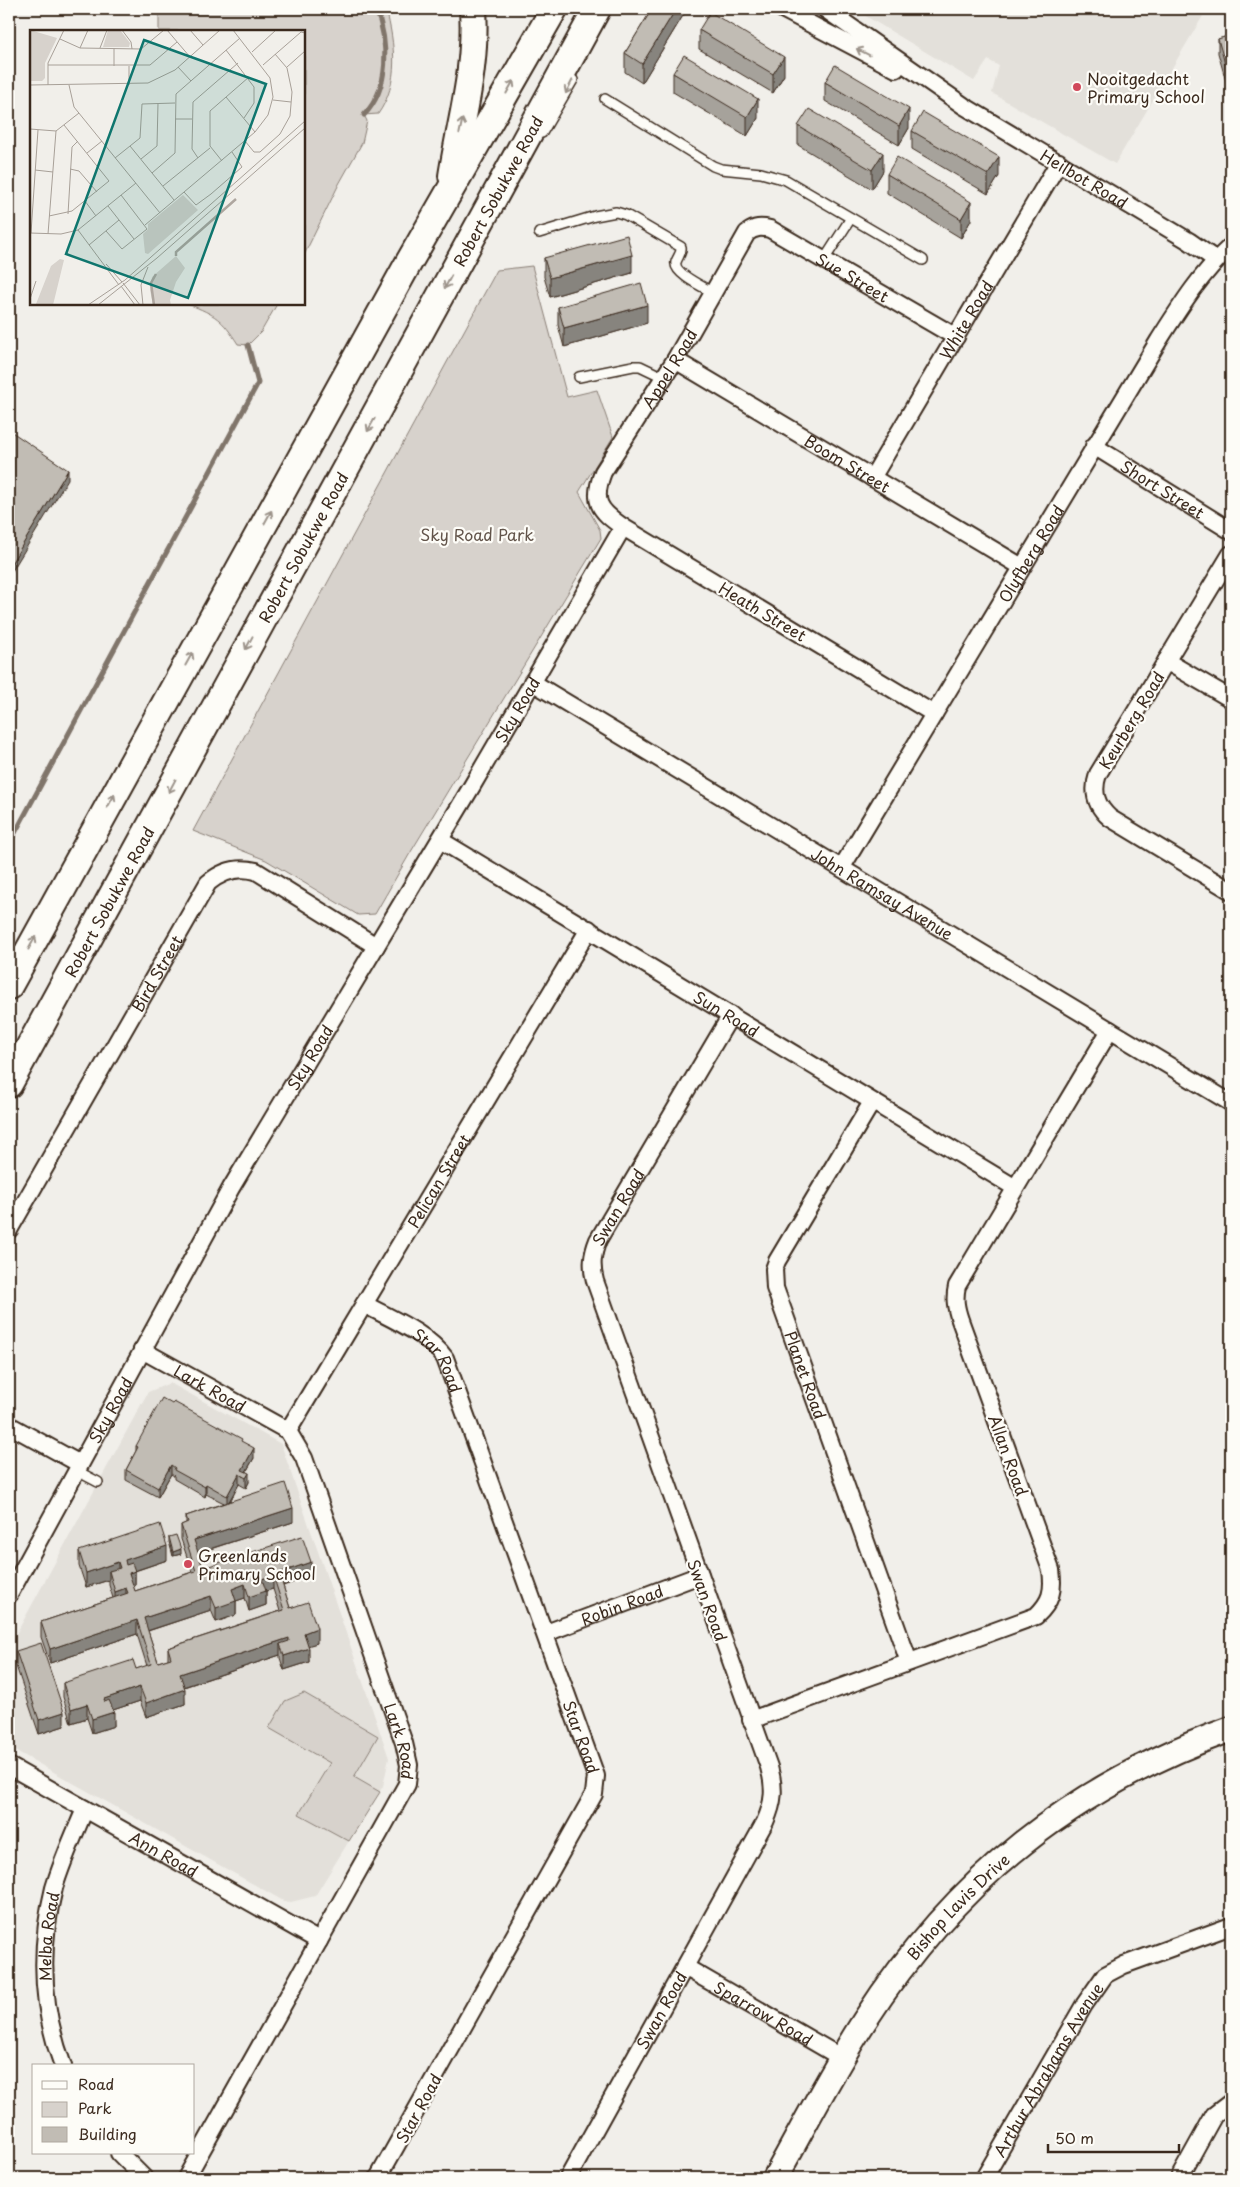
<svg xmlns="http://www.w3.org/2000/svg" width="1240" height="2187" viewBox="0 0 1240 2187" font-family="'Playpen Sans',sans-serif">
<rect width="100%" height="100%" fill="#f1efea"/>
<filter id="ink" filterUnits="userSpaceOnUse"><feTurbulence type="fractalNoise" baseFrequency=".02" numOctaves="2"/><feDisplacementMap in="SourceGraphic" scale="10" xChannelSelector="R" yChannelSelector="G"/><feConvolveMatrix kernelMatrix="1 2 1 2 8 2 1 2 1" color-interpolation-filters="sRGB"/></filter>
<g filter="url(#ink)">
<!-- built -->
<g fill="#e3e0da">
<polygon points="854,9 1207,9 1115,164 992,93 999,66 988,60 974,81"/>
<polygon points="170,1383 281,1444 389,1758 383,1786 315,1896 287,1903 9,1747 9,1647 148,1392"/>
</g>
<!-- green -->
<g fill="#d7d2cc" stroke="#897e75">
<path d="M159 9H386C395 44 400 83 378 114L364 115 367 121 362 143 339 184 304 255V31H159Z"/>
<polygon points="532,266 567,397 597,390 613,437 579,492 600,530 601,538 409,855 375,914 358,915 266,860 193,831 497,270"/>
<path d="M188 304H277L261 332 248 345 238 344C222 319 216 315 188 304Z"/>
<polygon points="304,1693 378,1736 354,1777 380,1792 349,1841 299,1814 330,1763 269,1728 285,1701"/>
</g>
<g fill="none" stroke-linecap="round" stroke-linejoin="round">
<!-- stream -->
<g stroke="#80746b" stroke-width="5">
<path d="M364 115C390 88 389 42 376 9"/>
<polyline points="9,844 258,383 248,345"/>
</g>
<defs>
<g id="lane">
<polyline points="605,99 713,166 721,169 761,173 786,180 923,260"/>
<polyline points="542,133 573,80"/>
<path d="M539 233 595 216 616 212 626 215 681 247C682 253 678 256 676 262 673 273 703 287 712 292"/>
<polyline points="824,260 851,218"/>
<polyline points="579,377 633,366 640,366 663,377"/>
<polyline points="77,1471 98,1482"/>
</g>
<g id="street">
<polyline points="782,9 896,69"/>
<path id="s1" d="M825 9 964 106 1189 241 1216 260"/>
<path id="s2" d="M675 360 1022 567"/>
<path id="s3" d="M1094 446 1231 531"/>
<path id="s4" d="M872 478 1059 162"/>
<path d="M1231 554 1098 774C1092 792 1096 806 1110 818L1231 891"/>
<polyline points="1166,661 1231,699"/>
<path id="s5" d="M532 682 1231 1103"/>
<path id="s6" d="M934 714 623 527C598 510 592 501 603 472L675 360 747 233C755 227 761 227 770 229L956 337"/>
<path id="s7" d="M440 840 1014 1187"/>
<path id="s8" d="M842 867 1159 340C1180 307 1201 273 1231 246"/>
<path id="s9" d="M872 1102 777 1261 774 1269 775 1288 909 1662"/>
<path id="s10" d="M9 1230 208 883C222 871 237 866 256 871L376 946"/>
<path id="s11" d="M364 1304C391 1319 427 1333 445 1358L596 1776 594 1794 378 2178"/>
<path id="s12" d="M142 1350 288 1431 304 1458 404 1743 409 1765 407 1784 186 2178"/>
<polyline points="9,1425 80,1464"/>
<path id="s13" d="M288 1431 589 929"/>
<path id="s14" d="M9 1595 231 1188 472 786 623 527"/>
<path id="s15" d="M546 1633 700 1575"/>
<path d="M751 1720 1036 1616C1051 1602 1054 1591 1051 1570L960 1320C956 1308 954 1299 957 1286L1110 1030"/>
<path id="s16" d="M9 1766 319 1941"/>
<path id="s17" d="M685 1967 842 2058"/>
<path id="s18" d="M63 2066C41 2008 39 1948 54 1888 62 1861 74 1835 85 1809"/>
<polyline points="119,2153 144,2178"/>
<path id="s19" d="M568 2178 765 1822C774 1802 775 1788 769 1767L595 1281C591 1266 592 1255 598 1240L731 1015"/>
<path id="s20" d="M984 2178 1084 2005 1105 1975 1124 1965 1231 1926"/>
<polyline points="1179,2178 1214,2115 1231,2102"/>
</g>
<g id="secondary">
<path id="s21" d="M775 2178C804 2126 832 2071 865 2020 956 1879 1073 1786 1231 1729"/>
</g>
<g id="primary">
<path d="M452 176C461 119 477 67 473 9"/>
<polyline points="9,986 409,262 554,9"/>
<path id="s22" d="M9 1084 597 9"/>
</g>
</defs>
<!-- lane casing -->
<use href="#lane" stroke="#3b2a1e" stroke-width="12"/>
<!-- street casing -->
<use href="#street" stroke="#3b2a1e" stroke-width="20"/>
<!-- secondary casing -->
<use href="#secondary" stroke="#3b2a1e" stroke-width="28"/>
<!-- primary casing -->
<use href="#primary" stroke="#3b2a1e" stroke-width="30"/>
<!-- lane -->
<use href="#lane" stroke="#fdfcf7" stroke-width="9"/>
<!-- street -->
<use href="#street" stroke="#fdfcf7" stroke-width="16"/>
<!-- secondary -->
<use href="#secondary" stroke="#fdfcf7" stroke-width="24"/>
<!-- primary -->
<use href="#primary" stroke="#fdfcf7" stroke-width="26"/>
</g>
<!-- wall -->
<g fill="#a6a29b" stroke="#3b2a1e" fill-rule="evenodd">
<polygon points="652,9 687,9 642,83 625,72 625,53"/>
<polygon points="699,30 784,75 773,93 699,49"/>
<polygon points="1231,35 1231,99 1218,53 1218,39"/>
<polygon points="673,73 758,118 747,136 673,92"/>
<polygon points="825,82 909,128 899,145 825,101"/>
<polygon points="798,126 883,171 872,189 798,145"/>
<polygon points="912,131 999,176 988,194 912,149"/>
<polygon points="887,174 971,220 961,238 887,193"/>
<polygon points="544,258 632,273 550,297 544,277"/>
<polygon points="558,307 647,323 564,347 558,325"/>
<path d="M242 1442 254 1458 246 1472 249 1482 246 1488 239 1484 230 1502 293 1522 198 1553 203 1568 311 1576 283 1586 290 1608 317 1643 308 1645 309 1662 284 1670 280 1658V1655L184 1687 185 1704 146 1717 140 1701 113 1710 114 1726 92 1733 87 1718 71 1723 63 1697V1683L136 1669 147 1666 137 1634 50 1663 41 1637V1622L113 1598 109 1585V1580L86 1587 79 1566V1551L167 1560 135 1571V1585L133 1586 135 1591 192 1572 181 1539V1525L186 1523V1516L224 1503 206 1494 205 1497 174 1479V1476L171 1474 158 1497 126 1480V1470L136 1451V1446ZM273 1589 280 1611 168 1648V1659L158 1662 148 1631 211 1610 216 1622 236 1615V1601L245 1598 249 1611 266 1605V1591Z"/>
<polygon points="169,1537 181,1554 173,1556 169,1542"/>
<polygon points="16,1651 64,1726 39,1734 16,1666"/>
</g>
<!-- shaded-wall -->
<g fill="#87847e" stroke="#3b2a1e">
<polygon points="676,9 687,9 642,83 642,64"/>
<polygon points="784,57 784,75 773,93 773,74"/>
<polygon points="758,99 758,118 747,136 747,117"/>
<polygon points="909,109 909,128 899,145 899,126"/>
<polygon points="883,153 883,171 872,189 872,170"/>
<polygon points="999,157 999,176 988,194 988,175"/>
<polygon points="971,202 971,220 961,238 961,219"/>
<polygon points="632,255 632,273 550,297 550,278"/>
<polygon points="647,305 647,323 564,347 564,328"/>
<polygon points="68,470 68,479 9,576 9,567"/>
<polygon points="15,666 15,676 9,686 9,676"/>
<polygon points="254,1448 254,1458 243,1477 242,1470"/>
<polygon points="171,1465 171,1474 158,1497 158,1488"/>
<polygon points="249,1473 249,1482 246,1488 246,1478"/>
<polygon points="239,1474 239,1484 227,1505 227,1496"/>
<polygon points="206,1484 206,1494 205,1497 205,1487"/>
<polygon points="293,1508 293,1522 194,1554 194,1540"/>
<polygon points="167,1546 167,1560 125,1574 125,1560"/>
<polygon points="181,1549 181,1554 173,1556 173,1552"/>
<polygon points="118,1562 118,1576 109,1571 109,1580 86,1587 86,1573"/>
<polygon points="311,1562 311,1576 279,1587 279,1573"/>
<polygon points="135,1571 135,1585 129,1587 129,1573"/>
<polygon points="273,1575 273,1589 266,1591 266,1605 249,1611 249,1597 262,1579"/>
<polygon points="245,1584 245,1598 236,1601 236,1615 216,1622 216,1608 232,1589"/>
<polygon points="126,1588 126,1602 115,1606 115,1592"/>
<polygon points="211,1596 211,1610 144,1632 144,1618"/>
<polygon points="137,1620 137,1634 50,1663 50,1649"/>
<polygon points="317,1628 317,1643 304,1647 304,1633"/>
<polygon points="289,1638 289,1652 280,1644 280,1655 180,1688 180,1674"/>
<polygon points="309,1648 309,1662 284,1670 284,1656"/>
<polygon points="140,1687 140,1701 104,1713 104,1699"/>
<polygon points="185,1689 185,1704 146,1717 146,1703"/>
<polygon points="87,1704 87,1718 71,1723 71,1709"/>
<polygon points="64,1712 64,1726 39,1734 39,1720"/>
<polygon points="114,1712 114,1726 92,1733 92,1719"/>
<polygon points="12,1719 12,1723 9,1730 9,1725"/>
</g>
<!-- building -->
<g fill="#c1bcb4" stroke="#3b2a1e" fill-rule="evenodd">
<polygon points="652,9 676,9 642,64 625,53"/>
<polygon points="710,12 784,57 773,74 699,30"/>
<polygon points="1231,35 1231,85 1218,39"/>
<polygon points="684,55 758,99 747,117 673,73"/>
<polygon points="835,65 909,109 899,126 825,82"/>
<polygon points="809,109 883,153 872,170 798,126"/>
<polygon points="923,112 999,157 988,175 912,131"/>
<polygon points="897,157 971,202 961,219 887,174"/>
<polygon points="627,235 632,255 550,278 544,258"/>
<polygon points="641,283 647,305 564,328 558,307"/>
<polygon points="9,430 68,470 9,567"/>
<polygon points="9,662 15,666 9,676"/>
<polygon points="162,1398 172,1404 174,1402 242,1439 241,1441 254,1448 242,1470 249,1473 246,1478 239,1474 227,1496 206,1484 205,1487 174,1470 175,1468 171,1465 158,1488 126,1470 138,1447 136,1446"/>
<path d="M285 1483 293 1508 194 1540 203 1568 302 1536 311 1562 279 1573 290 1608 308 1602 317 1628 304 1633 309 1648 284 1656 280 1644 289 1641V1638L180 1674 185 1689 146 1703 140 1687 104 1699 105 1702 109 1700 114 1712 92 1719 87 1704 71 1709 63 1683 133 1660 136 1669 151 1664 137 1620 50 1649 41 1622 128 1593 126 1588 115 1592 109 1571 120 1568 118 1562 86 1573 79 1551 160 1524 167 1546 125 1560 126 1565 132 1563 135 1571 129 1573 135 1591 196 1571 181 1525 188 1522 186 1516ZM273 1575 284 1610 168 1648 171 1658 158 1662 144 1618 211 1596 216 1608 236 1601 232 1589 245 1584 249 1597 266 1591 262 1579Z"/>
<polygon points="176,1535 181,1549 173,1552 169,1537"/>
<polygon points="41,1643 64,1712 39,1720 16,1651"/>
<polygon points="9,1717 12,1719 9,1725"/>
</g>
<!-- one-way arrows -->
<defs><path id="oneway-shaft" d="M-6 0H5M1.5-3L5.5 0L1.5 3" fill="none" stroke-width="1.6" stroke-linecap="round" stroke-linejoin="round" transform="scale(1.25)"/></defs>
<g stroke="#9c938a">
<use href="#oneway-shaft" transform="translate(863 52) rotate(-153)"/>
<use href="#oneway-shaft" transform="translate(510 87) rotate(-61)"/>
<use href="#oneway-shaft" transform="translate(569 87) rotate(117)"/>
<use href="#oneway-shaft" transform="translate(461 126) rotate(-78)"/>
<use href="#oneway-shaft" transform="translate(448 282) rotate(118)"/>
<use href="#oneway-shaft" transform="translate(371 425) rotate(119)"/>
<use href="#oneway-shaft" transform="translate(268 517) rotate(-61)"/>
<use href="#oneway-shaft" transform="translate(249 643) rotate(118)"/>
<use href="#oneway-shaft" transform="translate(189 659) rotate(-61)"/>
<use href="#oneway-shaft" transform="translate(172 786) rotate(118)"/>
<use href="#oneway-shaft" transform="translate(111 801) rotate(-61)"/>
<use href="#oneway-shaft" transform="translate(32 943) rotate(-61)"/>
</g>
</g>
<!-- markers -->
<g fill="#d1495b" stroke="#fdfcf7" stroke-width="2">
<circle cx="1077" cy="87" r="5"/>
<circle cx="188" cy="1564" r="5"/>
</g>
<g text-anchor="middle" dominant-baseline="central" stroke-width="4.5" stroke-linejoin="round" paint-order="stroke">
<!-- poi labels -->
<g font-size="16" fill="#3b2a1e" stroke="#fdfcf7" text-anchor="start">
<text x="1087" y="78">Nooitgedacht<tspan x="1087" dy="18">Primary School</tspan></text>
<text x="198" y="1555">Greenlands<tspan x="198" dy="18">Primary School</tspan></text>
</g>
<!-- street labels -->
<g font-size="16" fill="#3b2a1e" stroke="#fdfcf7">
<text stroke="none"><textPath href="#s1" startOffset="310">Heilbot Road</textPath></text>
<text stroke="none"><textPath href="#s22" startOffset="1018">Robert Sobukwe Road</textPath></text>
<text stroke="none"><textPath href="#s6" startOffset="828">Sue Street</textPath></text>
<text stroke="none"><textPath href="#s4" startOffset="184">White Road</textPath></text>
<text stroke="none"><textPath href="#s6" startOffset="552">Appel Road</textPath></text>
<text stroke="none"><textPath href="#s2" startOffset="201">Boom Street</textPath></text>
<text stroke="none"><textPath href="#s3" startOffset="81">Short Street</textPath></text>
<text stroke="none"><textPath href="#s22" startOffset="612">Robert Sobukwe Road</textPath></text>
<text stroke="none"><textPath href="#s8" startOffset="366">Olyfberg Road</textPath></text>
<text transform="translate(763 611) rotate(31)">Heath Street</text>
<text stroke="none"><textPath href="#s14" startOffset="1021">Sky Road</textPath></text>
<text transform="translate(1131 720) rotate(-59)">Keurberg Road</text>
<text stroke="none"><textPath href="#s5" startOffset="409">John Ramsay Avenue</textPath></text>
<text stroke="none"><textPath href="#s22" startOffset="208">Robert Sobukwe Road</textPath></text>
<text stroke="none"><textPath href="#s10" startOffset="296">Bird Street</textPath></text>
<text stroke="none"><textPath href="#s7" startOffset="335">Sun Road</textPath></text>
<text stroke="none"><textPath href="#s14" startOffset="616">Sky Road</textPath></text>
<text stroke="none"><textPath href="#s13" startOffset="292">Pelican Street</textPath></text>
<text stroke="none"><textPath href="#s19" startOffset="1060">Swan Road</textPath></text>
<text stroke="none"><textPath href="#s11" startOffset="96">Star Road</textPath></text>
<text stroke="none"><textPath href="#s9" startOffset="305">Planet Road</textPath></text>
<text stroke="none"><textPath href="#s12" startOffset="78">Lark Road</textPath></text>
<text stroke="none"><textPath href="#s14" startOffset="211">Sky Road</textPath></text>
<text transform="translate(1009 1455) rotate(70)">Allan Road</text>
<text transform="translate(708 1600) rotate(70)">Swan Road</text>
<text stroke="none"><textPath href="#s15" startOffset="81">Robin Road</textPath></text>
<text stroke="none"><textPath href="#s11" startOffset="501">Star Road</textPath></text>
<text stroke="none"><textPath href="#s12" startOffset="498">Lark Road</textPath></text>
<text stroke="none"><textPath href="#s16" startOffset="178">Ann Road</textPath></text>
<text stroke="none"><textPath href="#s21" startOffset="329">Bishop Lavis Drive</textPath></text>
<text stroke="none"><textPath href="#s18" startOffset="132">Melba Road</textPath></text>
<text stroke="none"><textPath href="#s19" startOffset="192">Swan Road</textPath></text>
<text stroke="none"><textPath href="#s17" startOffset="91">Sparrow Road</textPath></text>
<text stroke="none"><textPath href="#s20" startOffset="126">Arthur Abrahams Avenue</textPath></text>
<text transform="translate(418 2108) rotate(-61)">Star Road</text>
</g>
<!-- park labels -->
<g font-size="16" fill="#62544a" stroke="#fdfcf7">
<text x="477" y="534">Sky Road Park</text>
</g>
</g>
<!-- overview -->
<g transform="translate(30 30)">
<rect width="275" height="275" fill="#f1efea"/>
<path d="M0 0 27 8 15 33V48L12 51H0ZM78 0H90L100 13 99 17H73ZM153 165 168 180 118 224 115 223 113 204 118 199V194ZM146 226 155 238 146 252 140 270 141 275H123L120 260 122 247ZM30 229 34 230 23 275 6 274 21 236Z" fill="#d7d2cc"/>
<path fill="none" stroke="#aea69f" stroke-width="2.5" d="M146 226V222L206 169M124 275 121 253 126 244"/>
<path fill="none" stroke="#a8a098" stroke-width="1" d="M92 0 101 12 102 19M137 0 160 27M160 0 173 15M30 9 50 18 111 19 134 0M50 18 58 0M70 18 77 0M196 20 224 57V73L214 88M222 22 246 0M18 35H120L147 12M233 35 271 2 275 3M84 36V18M148 37 161 51M257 37 275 21M0 55 118 53 145 40 190 0M18 55V33L34 0M39 55 44 77 130 183M99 55V36M196 67 225 102M243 70 261 72M145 89H162M0 99 26 101 49 83M215 111 224 122H230L250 104 260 86 262 62 257 38 245 24M100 116 144 170M57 123 72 111M85 128 110 108 112 74 145 73M168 128 162 119 163 72 208 33M111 129 127 116 128 73M192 131 180 116V81L219 47M40 139 49 141 67 162M5 140 23 142M122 143 145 123 146 64 210 8M133 156 180 118M154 162 166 175 181 164 212 137 202 122M55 171 66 186M78 176 104 209M38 184 42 117 48 111M19 186 42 181 79 151 34 95M115 195 225 102 238 85 243 67 240 48 203 0M48 200 89 255M76 201 92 219 117 199 91 165M0 203 31 204 48 200 106 153M1 203 8 100M18 204 26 101M59 215 89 190M76 234 92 252M93 253 110 275M91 256 105 275M0 269 6 251M58 275 95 250 275 91M68 275 127 228 275 98M113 275 111 255 118 237"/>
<path fill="#0f766e" fill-opacity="0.15" stroke="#0f766e" stroke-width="2.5" d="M114 10 236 54 158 268 36 224Z"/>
<rect width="275" height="275" fill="none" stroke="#3b2a1e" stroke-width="2.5"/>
</g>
<!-- margin -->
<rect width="1240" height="2187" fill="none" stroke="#fdfcf7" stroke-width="30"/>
<rect x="15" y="15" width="1210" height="2157" fill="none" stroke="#3b2a1e" stroke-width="2" filter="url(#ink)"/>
<!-- legend -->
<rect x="32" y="2064" width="162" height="90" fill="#fdfcf7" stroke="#afa8a0"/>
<rect x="42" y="2081" width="25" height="8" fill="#fdfcf7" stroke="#afa8a0"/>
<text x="78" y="2090" font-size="15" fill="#3b2a1e">Road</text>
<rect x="42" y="2102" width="25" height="15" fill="#d7d2cc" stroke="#afa8a0"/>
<text x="78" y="2114" font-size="15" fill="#3b2a1e">Park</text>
<rect x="42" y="2127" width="25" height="15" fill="#c1bcb4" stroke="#afa8a0"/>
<text x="78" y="2140" font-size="15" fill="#3b2a1e">Building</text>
<!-- scale -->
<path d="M1048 2144v8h131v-8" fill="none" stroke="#3b2a1e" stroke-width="2.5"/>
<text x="1055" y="2144" font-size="15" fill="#3b2a1e" stroke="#fdfcf7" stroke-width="4" paint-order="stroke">50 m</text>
</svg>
